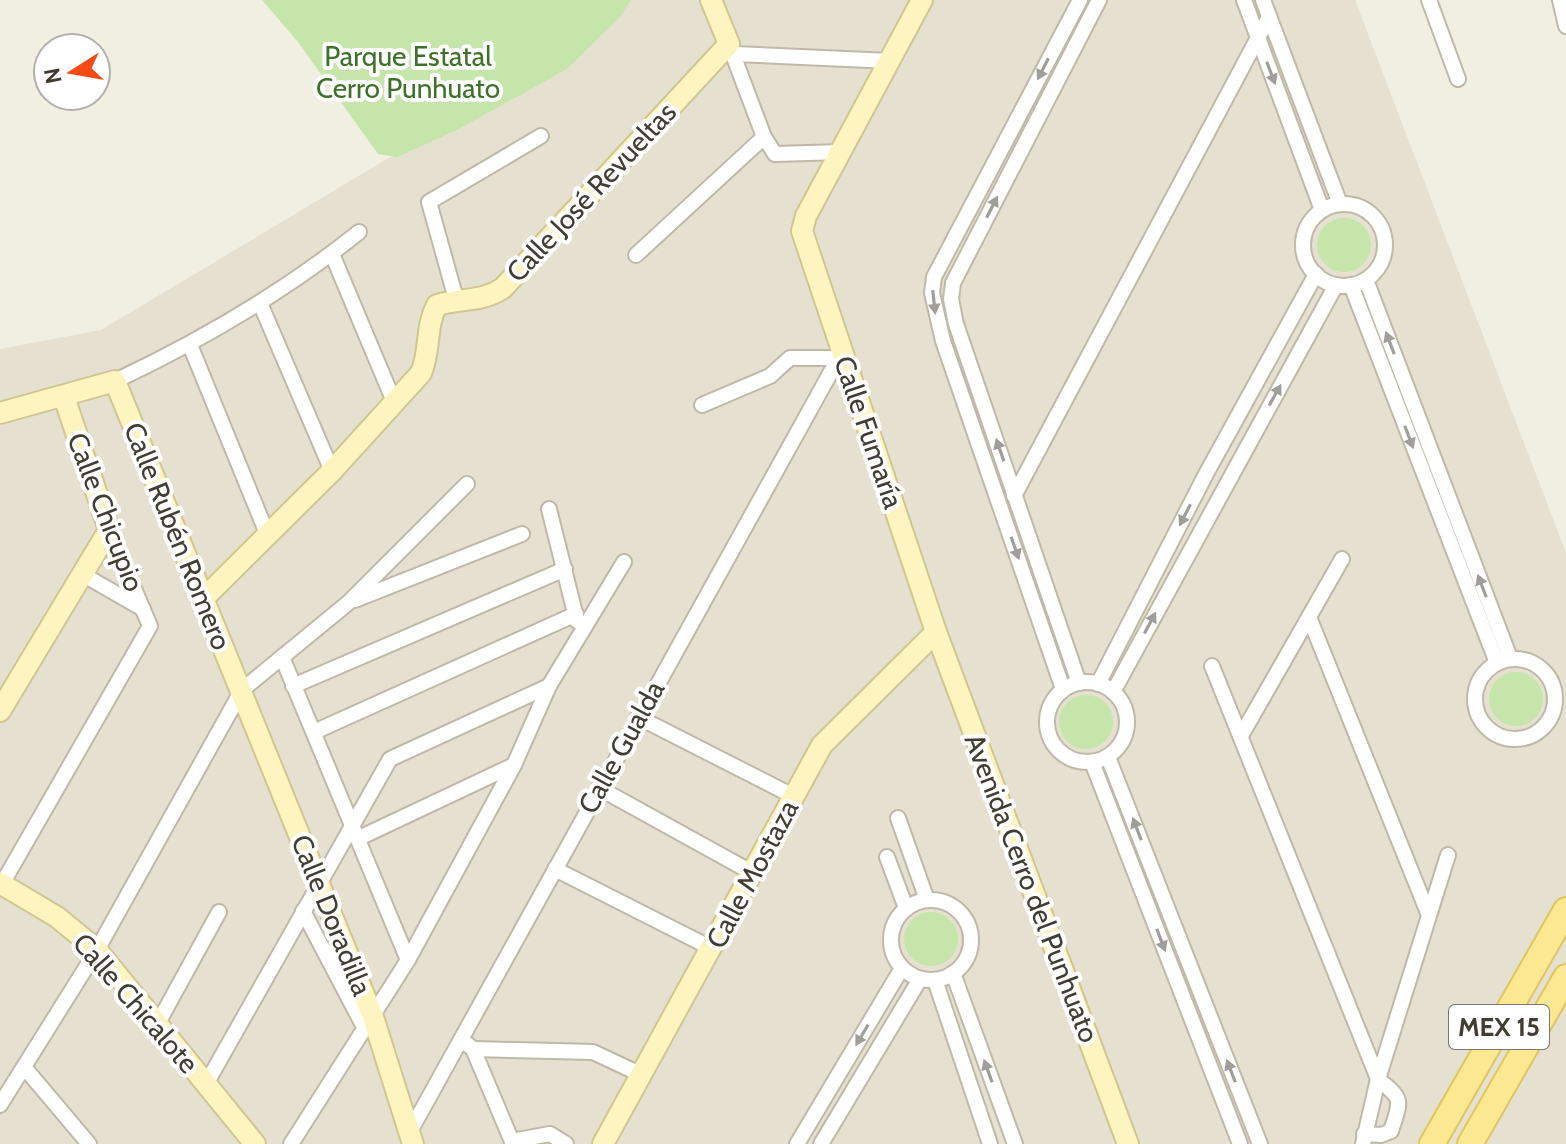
<svg xmlns="http://www.w3.org/2000/svg" width="1566" height="1144" viewBox="0 0 1566 1144" font-family="Cabin,sans-serif">
<rect width="100%" height="100%" fill="#f1eee2"/>
<!-- residential -->
<polygon fill="#e5e0d0" points="616,0 1355,0 1566,553 1566,1144 0,1144 0,349 101,330 571,49"/>
<!-- green -->
<g fill="#c5e5ab">
<polygon points="262,0 631,0 620,17 567,69 457,130 397,157 378,154 298,42"/>
<circle cx="1344" cy="245" r="27"/>
<circle cx="1516" cy="699" r="27"/>
<circle cx="1086" cy="722" r="27"/>
<circle cx="931" cy="939" r="27"/>
</g>
<g fill="none" stroke-linecap="round" stroke-linejoin="round">
<defs>
<g id="street">
<polyline points="1244,0 1322,210"/>
<polyline points="1263,0 1340,204"/>
<polyline points="1429,0 1458,79"/>
<polyline points="1560,0 1566,26"/>
<polyline points="729,44 764,137 775,154 842,152"/>
<polyline points="735,54 891,61"/>
<circle cx="1344" cy="245" r="41"/>
<polyline points="332,254 395,404"/>
<polyline points="636,255 764,137"/>
<polyline points="1366,280 1510,658"/>
<polyline points="1351,285 1497,663"/>
<polyline points="456,299 429,202 541,136"/>
<polyline points="260,303 332,471"/>
<polyline points="190,345 268,536"/>
<path d="M115 381C202 340 283 293 359 232"/>
<polyline points="702,405 770,376 790,358 836,358"/>
<polyline points="1014,496 1269,17"/>
<polyline points="549,509 577,621"/>
<polyline points="82,574 143,609"/>
<polyline points="355,600 522,534"/>
<polyline points="1309,617 1428,913"/>
<polyline points="282,657 408,960"/>
<circle cx="1515" cy="699" r="40"/>
<path d="M1212 666 1378 1079C1404 1100 1401 1100 1391 1131L1381 1135 1364 1134"/>
<circle cx="1087" cy="722" r="40"/>
<polyline points="1079,683 956,324 951,299 953,283 1099,0"/>
<polyline points="1098,684 1206,474 1316,274"/>
<polyline points="293,686 565,569"/>
<polyline points="1063,689 943,341 932,293 934,277 1080,0"/>
<polyline points="1113,692 1336,285"/>
<polyline points="638,717 793,796"/>
<polyline points="314,732 576,614"/>
<polyline points="1242,734 1342,559"/>
<polyline points="1108,757 1260,1144"/>
<polyline points="1092,762 1240,1144"/>
<polyline points="599,788 751,872"/>
<polyline points="898,818 927,900"/>
<polyline points="359,838 514,765"/>
<polyline points="887,857 906,908"/>
<polyline points="555,869 713,949"/>
<polyline points="2,884 150,626 109,530"/>
<circle cx="931" cy="940" r="40"/>
<polyline points="303,911 365,1029"/>
<polyline points="953,973 1015,1144"/>
<polyline points="935,980 990,1144"/>
<polyline points="158,1023 219,912"/>
<polyline points="467,1044 473,1049 513,1144"/>
<polyline points="473,1049 593,1052 642,1075"/>
<polyline points="24,1067 89,1144"/>
<polyline points="206,1084 390,759 549,686"/>
<polyline points="0,1105 97,950 242,690 348,603 467,484"/>
<polyline points="408,1135 842,352"/>
<polyline points="512,1141 550,1134 566,1144"/>
<polyline points="291,1144 408,960 514,765 549,686 624,562"/>
<polyline points="797,1144 902,968"/>
<polyline points="821,1144 920,979"/>
<polyline points="1363,1144 1378,1079 1448,855"/>
</g>
<g id="secondary">
<polyline points="922,0 806,216 802,231 936,632 1128,1144"/>
<polyline points="0,413 115,381 373,1017 413,1144"/>
<path d="M202 600 332 471 421 373C431 350 425 327 437 305 461 298 483 302 503 288L729 44 711 0"/>
<polyline points="0,711 109,530 64,397"/>
<polyline points="0,883 57,917 97,950 255,1144"/>
<polyline points="603,1144 822,745 936,632"/>
</g>
<g id="primary">
<polyline points="1432,1144 1566,910"/>
<polyline points="1470,1144 1566,977"/>
</g>
</defs>
<!-- street casing -->
<use href="#street" stroke="#bfb9a8" stroke-width="18"/>
<!-- secondary casing -->
<use href="#secondary" stroke="#d1c692" stroke-width="24"/>
<!-- primary casing -->
<use href="#primary" stroke="#e0c660" stroke-width="28"/>
<!-- street -->
<use href="#street" stroke="#fff" stroke-width="14"/>
<!-- secondary -->
<use href="#secondary" stroke="#fdf4bf" stroke-width="20"/>
<!-- primary -->
<use href="#primary" stroke="#fce890" stroke-width="24"/>
</g>
<!-- one-way arrows -->
<defs><path id="oneway-solid" d="M-6-.8H1V-3.2L6.5 0L1 3.2V.8H-6Z" transform="scale(2)"/></defs>
<g fill="#a09e99">
<use href="#oneway-solid" transform="translate(1043 69) rotate(117)"/>
<use href="#oneway-solid" transform="translate(1271 73) rotate(69)"/>
<use href="#oneway-solid" transform="translate(992 207) rotate(-63)"/>
<use href="#oneway-solid" transform="translate(934 302) rotate(84)"/>
<use href="#oneway-solid" transform="translate(1390 343) rotate(-111)"/>
<use href="#oneway-solid" transform="translate(1275 395) rotate(-61)"/>
<use href="#oneway-solid" transform="translate(1409 437) rotate(69)"/>
<use href="#oneway-solid" transform="translate(1000 450) rotate(-109)"/>
<use href="#oneway-solid" transform="translate(1185 515) rotate(117)"/>
<use href="#oneway-solid" transform="translate(1015 548) rotate(71)"/>
<use href="#oneway-solid" transform="translate(1482 586) rotate(-111)"/>
<use href="#oneway-solid" transform="translate(1150 623) rotate(-62)"/>
<use href="#oneway-solid" transform="translate(1137 829) rotate(-111)"/>
<use href="#oneway-solid" transform="translate(1161 940) rotate(69)"/>
<use href="#oneway-solid" transform="translate(862 1035) rotate(121)"/>
<use href="#oneway-solid" transform="translate(988 1071) rotate(-110)"/>
<use href="#oneway-solid" transform="translate(1231 1071) rotate(-111)"/>
</g>
<g text-anchor="middle" dominant-baseline="central" stroke-width="8" stroke-linejoin="round" paint-order="stroke">
<!-- shield labels -->
<rect fill="#fff" stroke="#7b7770" stroke-width="2" x="1449" y="1005" width="100" height="44" rx="6"/>
<g font-size="26" font-weight="bold" fill="#423d33">
<text x="1499" y="1027">MEX 15</text>
</g>
<!-- park labels -->
<g font-size="28" fill="#3d7228" stroke="#fff">
<text x="408" y="56">Parque Estatal<tspan x="408" dy="32">Cerro Punhuato</tspan></text>
</g>
<!-- street labels -->
<g font-size="28" fill="#423d33" stroke="#fff">
<text transform="translate(591 192) rotate(-47)">Calle José Revueltas</text>
<text transform="translate(869 432) rotate(71)">Calle Fumaría</text>
<text transform="translate(106 512) rotate(69)">Calle Chicupio</text>
<text transform="translate(178 536) rotate(68)">Calle Rubén Romero</text>
<text transform="translate(621 747) rotate(-61)">Calle Gualda</text>
<text transform="translate(752 874) rotate(-62)">Calle Mostaza</text>
<text transform="translate(1032 888) rotate(69)">Avenida Cerro del Punhuato</text>
<text transform="translate(332 915) rotate(68)">Calle Doradilla</text>
<text transform="translate(136 1003) rotate(49)">Calle Chicalote</text>
</g>
</g>
<!-- north arrow -->
<g transform="translate(72 72) rotate(259)"><circle r="38" fill="#ffffff" stroke="#b3b1ad" stroke-width="2"/>
<path d="M0-6L14 30L0 20L-14 30Z" fill="#f64c14"/>
<text y="-12" font-size="22" font-weight="bold" text-anchor="middle" fill="#423d33">N</text>
</g>
</svg>
